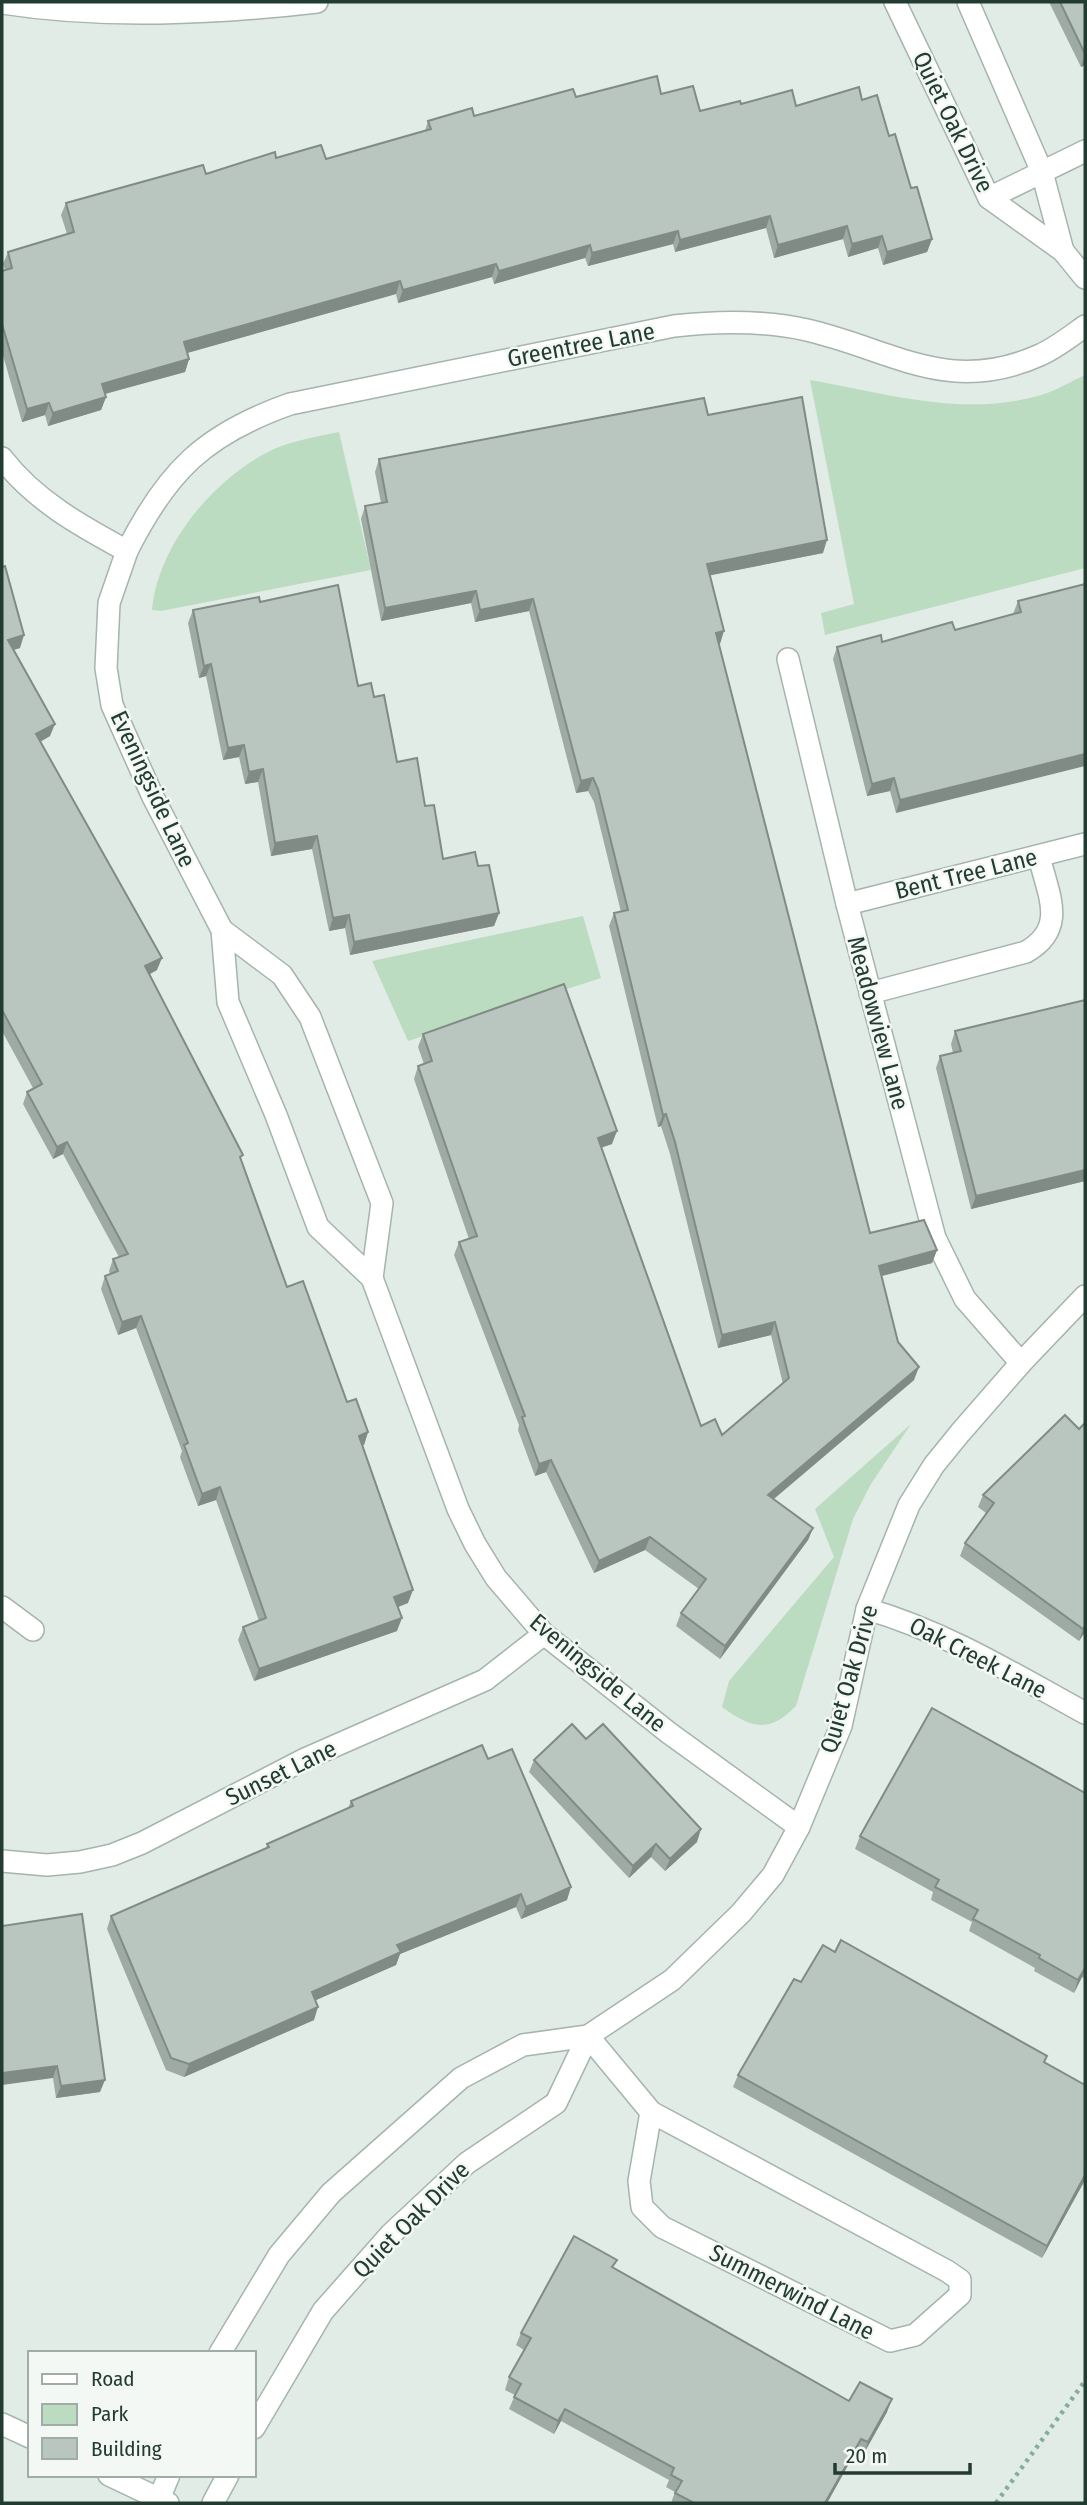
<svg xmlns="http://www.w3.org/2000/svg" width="1087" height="2505" viewBox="0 0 1087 2505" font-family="'Fira Sans Condensed',sans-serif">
<rect width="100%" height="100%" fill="#e2ece6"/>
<!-- green -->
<g fill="#bcdcc1">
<path d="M1085 375V568L825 635 821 613 854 604 810 380C886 393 963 418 1041 395 1056 391 1071 381 1085 375Z"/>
<path d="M339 432 371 570 161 611 152 610C158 546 211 482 266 453 288 441 315 437 339 432Z"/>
<polygon points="583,916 601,978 408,1041 372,961"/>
<path d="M911 1424 871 1484 853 1519 796 1706C769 1734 751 1728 722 1707L729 1681 834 1557 815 1509Z"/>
</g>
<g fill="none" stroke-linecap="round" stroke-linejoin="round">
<defs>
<path id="service" d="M870 993 1026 952C1068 928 1048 895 1039 856"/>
<g id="minor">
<polyline points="895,2 989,198 1063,251 1085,278"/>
<polyline points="968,2 1042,172 1063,251"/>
<polyline points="989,198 1085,151"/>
<path d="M2 458C35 501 81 526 127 551L109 603 106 668 112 705 153 797 222 930 228 1002 276 1115 318 1227 372 1278 458 1509 475 1544 496 1578 544 1634 669 1733 799 1827"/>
<path d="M127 551C167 471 205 434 290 404L674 326C719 321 763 320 807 330 893 350 949 396 1040 355 1056 348 1071 336 1085 326"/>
<polyline points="788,659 847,904 935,1238 965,1299 1021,1363"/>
<polyline points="847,904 1085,844"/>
<polyline points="222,930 282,975 310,1017 382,1203 372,1278"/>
<polyline points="2,1607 33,1630"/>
<path d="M867 1609C946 1632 1014 1674 1085 1713"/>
<polyline points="2,1861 47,1865 80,1862 112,1855 142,1843 305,1759 485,1680 544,1634"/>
<polyline points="588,2036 651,2112 947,2271 960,2280 960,2295 915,2335 890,2341 662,2227 642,2207 639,2181 651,2112"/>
<polyline points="220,2353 279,2255 331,2193 461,2078 523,2045 588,2036 672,1980 741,1913 773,1875 799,1827 841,1726 867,1609 909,1505 934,1465 960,1433 1021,1363 1085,1296"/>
<polyline points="254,2428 323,2311 391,2234 467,2163 556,2103 588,2036"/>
<polyline points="159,2499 169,2475"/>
<polyline points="213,2503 228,2475"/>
</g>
<path id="tertiary" d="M2 3C106 19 212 14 317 2"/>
<g id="secondary">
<polyline points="2,2424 30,2437"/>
<polyline points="109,2475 168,2503"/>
</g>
</defs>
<!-- service casing -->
<use href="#service" stroke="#a5b4ac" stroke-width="24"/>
<!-- minor casing -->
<use href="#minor" stroke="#a5b4ac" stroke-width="24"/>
<!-- tertiary casing -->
<use href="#tertiary" stroke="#a5b4ac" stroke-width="24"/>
<!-- secondary casing -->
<use href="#secondary" stroke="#a1b7ad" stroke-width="24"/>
<!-- path -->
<polyline stroke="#84ae9b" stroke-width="4.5" stroke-dasharray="3.5 5" stroke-linecap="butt" points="996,2503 1085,2381"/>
<!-- service -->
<use href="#service" stroke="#fff" stroke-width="21"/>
<!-- minor -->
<use href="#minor" stroke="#fff" stroke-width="21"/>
<!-- tertiary -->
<use href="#tertiary" stroke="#fff" stroke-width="21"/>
<!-- secondary -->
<use href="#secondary" stroke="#fff" stroke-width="21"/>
</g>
<!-- wall -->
<g fill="#9eaaa4">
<polygon points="1049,2 1085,2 1085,65 1081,67"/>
<polygon points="661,94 700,111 741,104 796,106 862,100 889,136 932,239 927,252 883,265 878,248 848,257 843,239 774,258 766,228 675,252 673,244 588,266 585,258 494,284 492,277 398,303 396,294 187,353 189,359 185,372 105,394 106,397 101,410 48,426 45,415 22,422 2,352 2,271 5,270 3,264 8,252 67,234 61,215 66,203 276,158 326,159 425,131 428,121 474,116 576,97"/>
<polygon points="708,415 823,553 710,575 720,644 718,644 870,1233 937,1250 932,1263 881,1276 898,1342 914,1380 774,1499 813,1528 808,1540 720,1659 676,1626 681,1613 699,1589 645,1550 594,1573 546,1472 535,1476 518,1430 519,1425 454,1255 459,1242 469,1239 414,1079 418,1066 424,1064 418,1047 423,1034 612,1144 601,1148 701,1426 722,1435 783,1384 771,1335 718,1348 670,1154 661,1126 658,1127 609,926 614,913 621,912 594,802 588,791 576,793 529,611 475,622 471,603 381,621 361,519 365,506 381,503 375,472 379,459"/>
<polygon points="2,567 20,648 13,650 50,736 40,742 157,970 150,974 241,1160 287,1287 347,1402 368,1432 364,1445 362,1445 408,1603 398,1607 397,1631 254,1681 238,1640 243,1627 259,1621 216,1500 198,1506 180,1457 182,1451 136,1328 118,1335 101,1289 105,1276 110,1274 109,1271 113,1259 119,1257 63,1154 53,1159 23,1104 27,1092 33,1088 2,1031"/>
<polygon points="1085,584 896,813 890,791 867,796 833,659 837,647 882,642 955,630 1013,614 1018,601"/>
<polygon points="260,602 358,686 374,697 397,762 425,806 443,859 478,866 499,913 494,926 350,955 345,928 329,931 312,849 271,856 258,782 245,784 239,757 223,760 206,676 199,678 188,623 193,610"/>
<polygon points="1085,1000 1085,1181 971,1209 936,1068 940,1056 953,1053 951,1044 955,1031"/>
<polygon points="1079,1429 1085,1632 1079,1641 960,1556 965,1543 986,1513 978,1507 983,1495"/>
<polygon points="586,1739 697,1842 665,1871 651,1857 629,1878 529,1772 534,1760"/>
<polygon points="488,1759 567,1900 521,1919 516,1907 400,1954 396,1965 316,2000 314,2020 184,2077 166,2070 107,1929 111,1916 266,1849 267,1844 348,1808 351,1801"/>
<polygon points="1085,1793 1085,1979 1082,1977 1074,1993 1034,1971 1035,1968 969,1931 972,1922 931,1900 933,1892 855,1849 860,1836"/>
<polygon points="2,1926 100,2092 56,2098 53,2078"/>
<polygon points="835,1952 1045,2063 1085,2180 1042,2258 733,2087 738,2075 801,1982"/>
<polygon points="614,2268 849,2401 887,2412 863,2455 856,2451 827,2503 671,2503 675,2492 666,2487 669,2480 561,2421 554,2434 509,2409 515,2395 505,2390 509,2377 524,2350 516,2345 521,2333"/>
</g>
<!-- shaded-wall -->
<g fill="#818b86">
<polygon points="1085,54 1085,65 1081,67"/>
<polygon points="770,216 766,228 675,252 680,240"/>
<polygon points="847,226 843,239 774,258 778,245"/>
<polygon points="678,231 673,244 588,266 592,253"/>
<polygon points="882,236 878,248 848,257 852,244"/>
<polygon points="932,239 927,252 883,265 887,252"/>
<polygon points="590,245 585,258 494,284 499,271"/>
<polygon points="496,264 492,277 398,303 403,290"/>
<polygon points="400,281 396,294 180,355 184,342"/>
<polygon points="189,359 185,372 97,396 102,384"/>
<polygon points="106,397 101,410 48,426 53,413"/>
<polygon points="49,403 45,415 22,422 27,409"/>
<polygon points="827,540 823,553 702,577 707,564"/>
<polygon points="476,591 471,603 381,621 385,608"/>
<polygon points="533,599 529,611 475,622 480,610"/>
<polygon points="724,631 720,644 711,646 716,633"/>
<polygon points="24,635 20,648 3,653 8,640"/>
<polygon points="211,664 206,676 199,678 204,666"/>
<polygon points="55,724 50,736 31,747 36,734"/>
<polygon points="244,745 239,757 223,760 228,748"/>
<polygon points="1085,754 1085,766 896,813 900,800"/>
<polygon points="263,769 258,782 245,784 249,772"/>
<polygon points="593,778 588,791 576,793 581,781"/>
<polygon points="894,778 890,791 867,796 872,784"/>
<polygon points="317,836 312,849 271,856 275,843"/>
<polygon points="499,913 494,926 350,955 354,942"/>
<polygon points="349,915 345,928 329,931 333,918"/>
<polygon points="162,958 157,970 141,979 145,966"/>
<polygon points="666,1114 661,1126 658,1127 663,1115"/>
<polygon points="617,1131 612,1144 593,1150 598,1138"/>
<polygon points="67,1142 63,1154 53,1159 57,1147"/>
<polygon points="1085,1170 1085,1181 971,1209 976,1196"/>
<polygon points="937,1250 932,1263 874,1278 879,1266"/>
<polygon points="141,1316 136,1328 118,1335 122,1322"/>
<polygon points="775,1322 771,1335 718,1348 722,1335"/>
<polygon points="919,1367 914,1380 764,1507 768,1495"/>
<polygon points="368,1432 364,1445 354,1448 359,1436"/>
<polygon points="551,1460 546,1472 535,1476 539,1464"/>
<polygon points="220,1487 216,1500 198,1506 202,1494"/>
<polygon points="813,1528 808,1540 720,1659 725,1646"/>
<polygon points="650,1537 645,1550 594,1573 599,1561"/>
<polygon points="413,1590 408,1603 390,1610 394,1597"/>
<polygon points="402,1618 397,1631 254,1681 259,1669"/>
<polygon points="1085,1626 1085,1632 1079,1641 1083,1629"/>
<polygon points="701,1829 697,1842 665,1871 670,1859"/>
<polygon points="656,1844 651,1857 629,1878 633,1866"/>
<polygon points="571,1887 567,1900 521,1919 526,1907"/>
<polygon points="521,1894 516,1907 400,1954 396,1965 307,2004 312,1992 397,1945"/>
<polygon points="1085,1968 1082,1977 1074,1993 1078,1980"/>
<polygon points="318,2007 314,2020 184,2077 189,2064"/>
<polygon points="57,2066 53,2078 2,2085 2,2073"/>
<polygon points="105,2080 100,2092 56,2098 61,2086"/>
<polygon points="1085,2175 1085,2180 1042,2258 1047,2246"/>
<polygon points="892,2399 887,2412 863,2455 868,2442"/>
<polygon points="565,2409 561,2421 554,2434 558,2421"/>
<polygon points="861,2439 856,2451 827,2503 825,2503"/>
</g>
<!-- building -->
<g fill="#b8c6bf" stroke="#818b86" stroke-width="2">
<polygon points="1060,2 1085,2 1085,54"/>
<polygon points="657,76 661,94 693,86 700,111 740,101 741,104 792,90 796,106 859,87 862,100 877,95 889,136 895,134 911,188 917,187 932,239 887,252 882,236 852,244 847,226 778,245 770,216 680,240 678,231 592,253 590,245 499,271 496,264 403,290 400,281 184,342 189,359 102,384 106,397 53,413 49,403 27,409 2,324 2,271 12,268 8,252 74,232 66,203 203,165 206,174 275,152 276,158 321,145 326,159 431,129 428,121 472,108 474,116 573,89 576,97"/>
<polygon points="802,397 827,540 707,564 724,631 716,633 870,1233 924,1220 937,1250 879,1266 898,1342 919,1367 768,1495 813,1528 725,1646 681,1613 706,1579 650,1537 599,1561 551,1460 539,1464 522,1417 525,1416 459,1242 477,1236 418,1066 432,1061 423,1034 564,984 617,1131 598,1138 701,1426 715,1419 722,1435 789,1378 775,1322 722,1335 675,1142 666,1114 663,1115 614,913 628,910 598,789 593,778 581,781 533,599 480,610 476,591 385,608 365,506 387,502 379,459 704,398 708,415"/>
<polygon points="5,566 24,635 8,640 55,724 36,734 162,958 145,966 243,1155 240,1157 287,1287 303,1281 347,1402 356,1399 368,1432 359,1436 413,1590 394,1597 402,1618 259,1669 243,1627 266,1618 220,1487 202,1494 184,1445 188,1443 141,1316 122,1322 105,1276 118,1271 113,1259 128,1254 67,1142 57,1147 27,1092 42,1084 2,1010 2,567"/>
<polygon points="1085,584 1085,754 900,800 894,778 872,784 837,647 881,635 882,642 952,622 955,630 1021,612 1018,601"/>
<polygon points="338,585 358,686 371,683 374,697 384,695 397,762 417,758 425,806 434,805 443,859 475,852 478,866 489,865 499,913 354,942 349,915 333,918 317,836 275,843 263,769 249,772 244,745 228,748 211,664 204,666 193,610 259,597 260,602"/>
<polygon points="1085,1000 1085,1170 976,1196 940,1056 961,1051 955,1031"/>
<polygon points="1065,1415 1079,1429 1085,1423 1085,1626 1083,1629 965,1543 994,1503 983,1495"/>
<polygon points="932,1708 1085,1793 1085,1968 1078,1980 1039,1958 1040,1955 973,1919 978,1910 935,1887 939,1880 860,1836"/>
<polygon points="572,1724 586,1739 603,1724 701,1829 670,1859 656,1844 633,1866 534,1760"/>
<polygon points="482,1745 488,1759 512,1749 571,1887 526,1907 521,1894 397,1945 401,1952 312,1992 318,2007 189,2064 171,2058 111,1916 269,1847 267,1844 353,1806 351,1801"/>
<polygon points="82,1914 105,2080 61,2086 57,2066 2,2073 2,1926"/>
<polygon points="841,1940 1047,2056 1044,2062 1085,2085 1085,2175 1047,2246 738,2075 794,1979 801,1982 823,1945 835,1952"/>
<polygon points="574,2236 617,2260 612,2267 849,2401 860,2382 892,2399 868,2442 861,2439 825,2503 694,2503 675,2493 682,2481 671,2475 674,2468 565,2409 558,2421 514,2397 521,2384 509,2377 531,2338 521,2333"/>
</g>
<g text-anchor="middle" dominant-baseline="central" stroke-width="5" stroke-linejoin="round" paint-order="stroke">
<!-- street labels -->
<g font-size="24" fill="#233c32" stroke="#f3f8f5">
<text transform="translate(953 122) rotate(64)">Quiet Oak Drive</text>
<text transform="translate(581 345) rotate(-11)">Greentree Lane</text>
<text transform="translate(153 789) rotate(65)">Eveningside Lane</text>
<text transform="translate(966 874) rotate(-14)">Bent Tree Lane</text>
<text transform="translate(878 1023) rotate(75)">Meadowview Lane</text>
<text transform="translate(978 1658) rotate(27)">Oak Creek Lane</text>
<text transform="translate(598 1673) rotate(40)">Eveningside Lane</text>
<text transform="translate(849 1679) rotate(-74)">Quiet Oak Drive</text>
<text transform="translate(281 1773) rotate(-26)">Sunset Lane</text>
<text transform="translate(411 2220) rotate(-45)">Quiet Oak Drive</text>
<text transform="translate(792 2292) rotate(27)">Summerwind Lane</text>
</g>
</g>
<!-- border -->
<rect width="1087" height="2505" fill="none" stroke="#233c32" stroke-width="7"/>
<!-- legend -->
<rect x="28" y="2351" width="228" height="126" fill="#f3f8f5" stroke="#a0ada7" stroke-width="2"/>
<rect x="42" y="2374" width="35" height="10" fill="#ffffff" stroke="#a0ada7" stroke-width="2"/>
<text x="91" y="2386" font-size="21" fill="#233c32">Road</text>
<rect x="42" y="2404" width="35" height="21" fill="#bcdcc1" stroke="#a0ada7" stroke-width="2"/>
<text x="91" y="2421" font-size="21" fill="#233c32">Park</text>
<rect x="42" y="2438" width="35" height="21" fill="#b8c6bf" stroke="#a0ada7" stroke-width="2"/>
<text x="91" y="2456" font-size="21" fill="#233c32">Building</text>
<!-- scale -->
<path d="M835 2463v10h135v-10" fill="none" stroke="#233c32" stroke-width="3.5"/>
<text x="846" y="2463" font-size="21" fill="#233c32" stroke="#f3f8f5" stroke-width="5" paint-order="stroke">20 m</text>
</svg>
